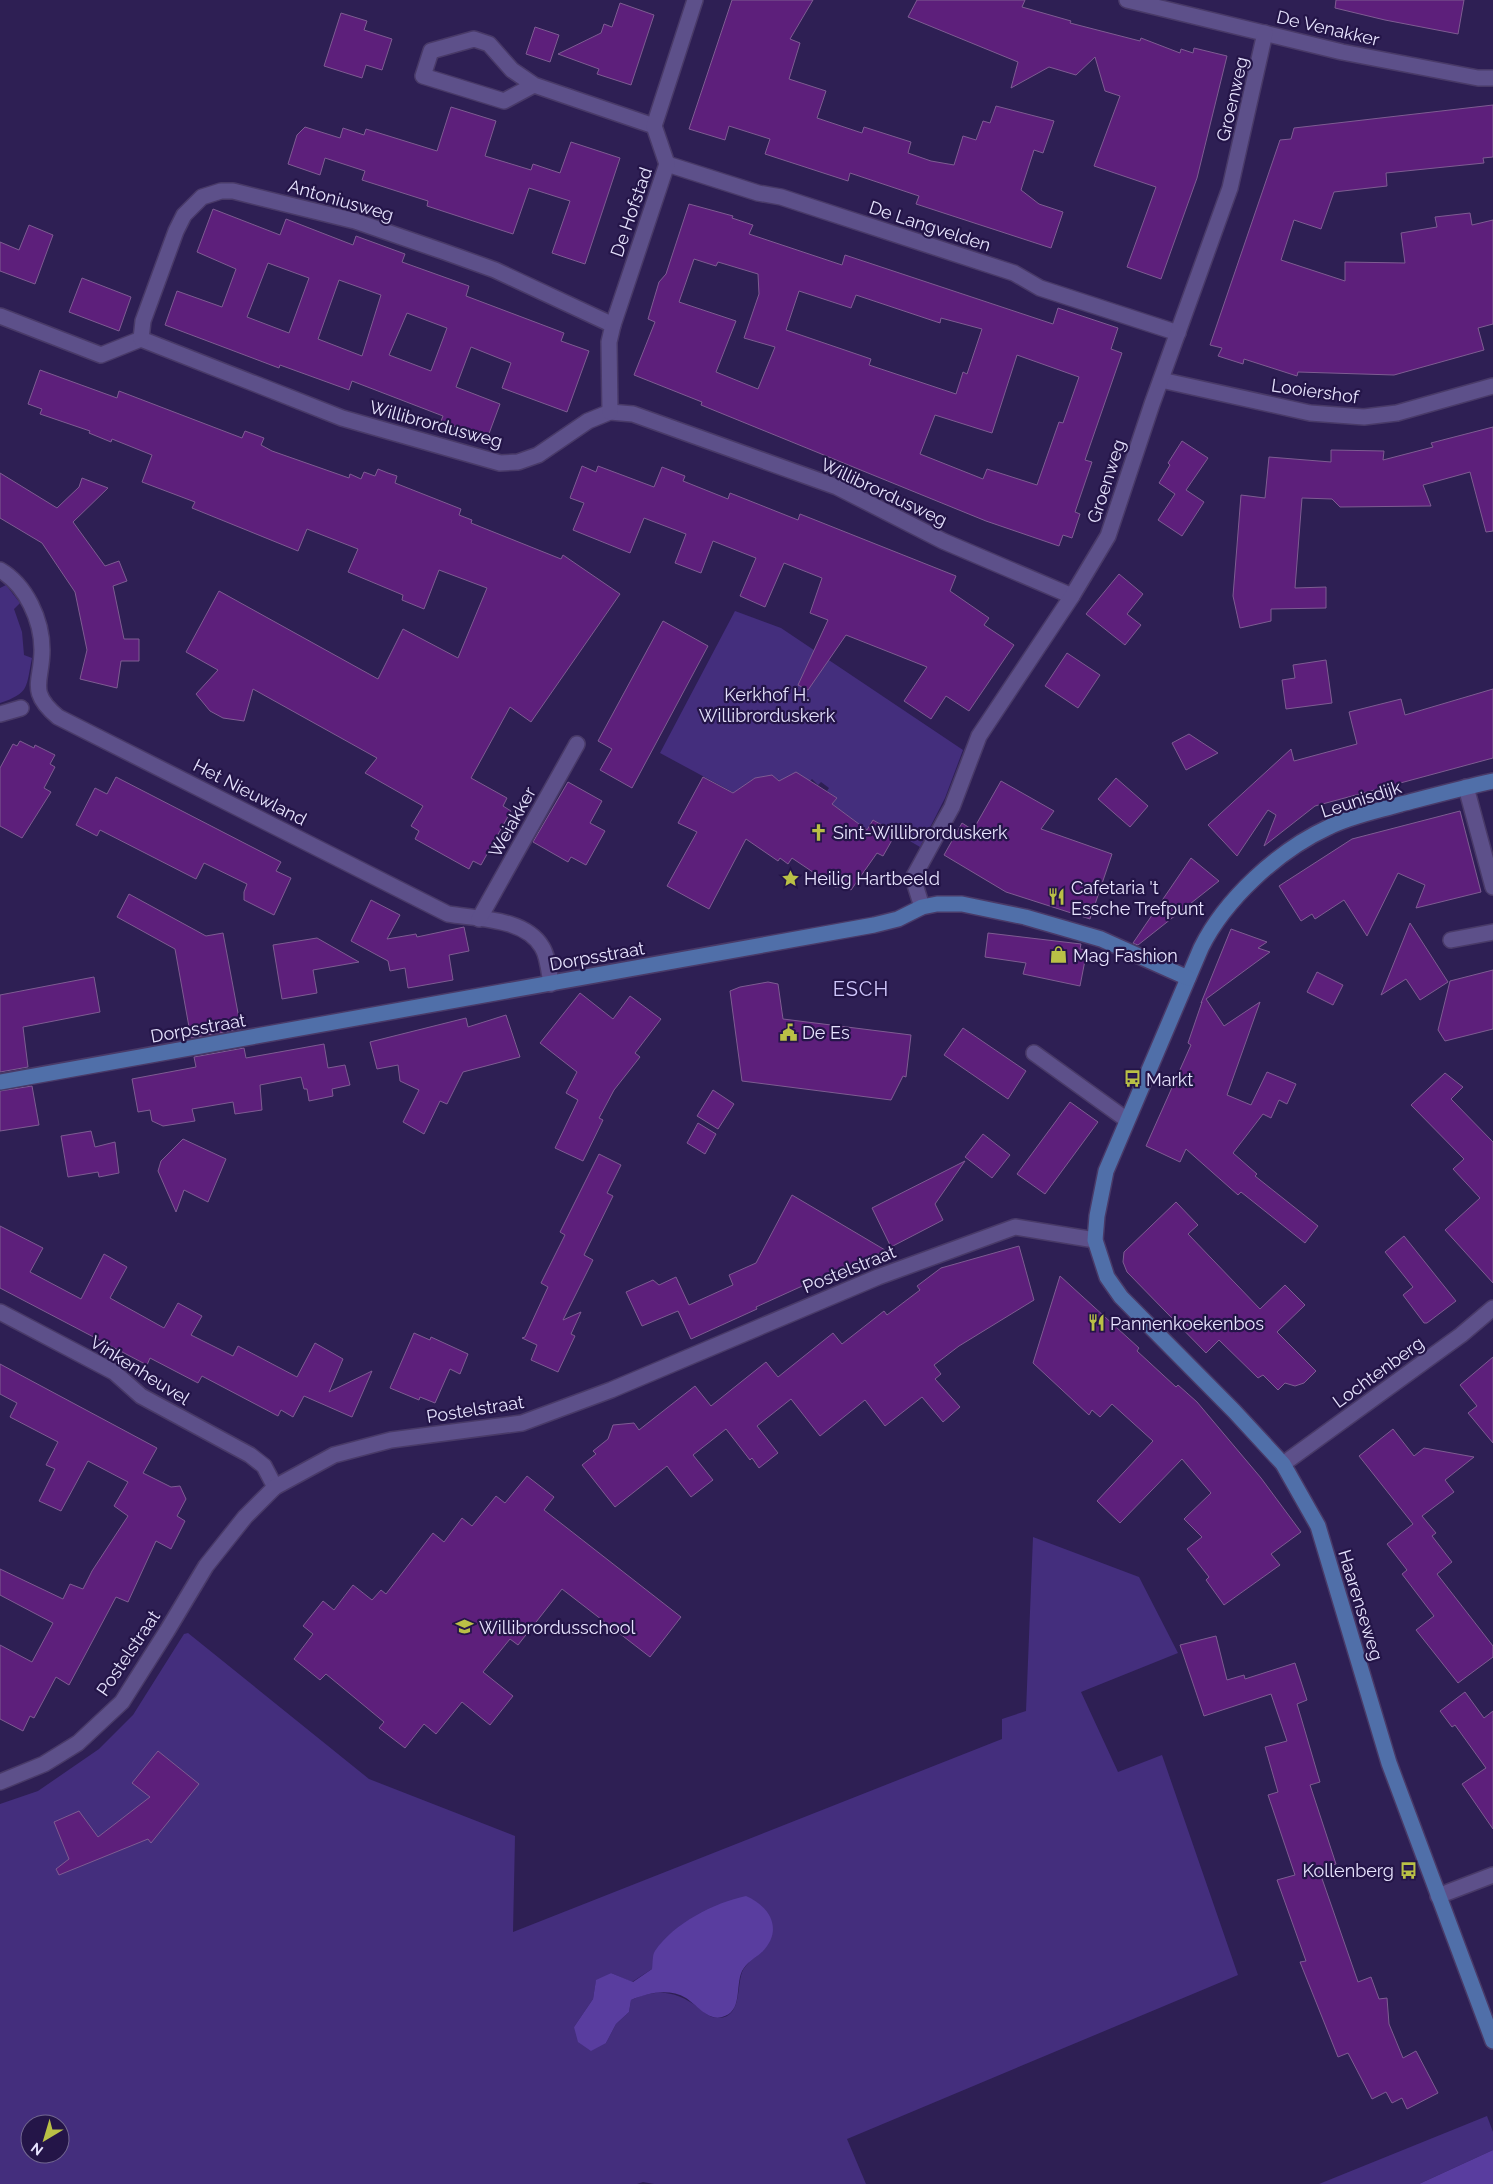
<svg xmlns="http://www.w3.org/2000/svg" width="1493" height="2184" viewBox="0 0 1493 2184" font-family="Raleway,sans-serif">
<rect width="100%" height="100%" fill="#2e1f54"/>
<!-- green -->
<g fill="#442e7d" fill-rule="evenodd">
<path d="M6 585 20 603 14 609 22 632 24 655 32 658C26 687 30 693 0 703V588Z"/>
<path d="M735 611 781 628 963 750 945 798 920 847 874 820 867 830 832 804 837 798 827 791 829 788 821 782 818 785 812 779 810 781 790 775 786 779 785 784 774 777 772 780C758 773 748 779 743 793L736 794 660 753Z"/>
<path d="M1033 1537 1139 1577 1178 1653 1081 1692 1118 1772 1162 1755 1238 1975 847 2139 866 2184H654L643 2182 637 2184H0V1804L38 1791 99 1749 133 1715 184 1634 188 1633 369 1779 515 1836 513 1932 1002 1739V1719L1026 1711ZM762 1952C755 1957 747 1963 743 1970 736 1983 743 2017 719 2018 710 2018 705 2013 699 2008 675 1990 657 1989 631 2000L629 2012 616 2024 606 2043 574 2027 593 1999 596 1981 611 1973 632 1982 652 1969ZM30 2124H60V2154H30Z"/>
<polygon points="1487,2116 1493,2132 1493,2150 1419,2184 1319,2184"/>
</g>
<!-- water -->
<g fill="#593d9f">
<path d="M746 1896C771 1907 784 1931 761 1953 755 1958 746 1963 742 1971 735 1986 743 2012 722 2017 708 2021 697 2005 686 1998 669 1988 648 1993 631 2000L629 2012 616 2024 606 2043 591 2051 578 2042 574 2027 593 1999 596 1980 611 1973 633 1982 652 1969C653 1964 652 1955 655 1951 674 1923 714 1903 746 1896Z"/>
<polygon points="1493,2150 1493,2184 1419,2184"/>
</g>
<!-- building -->
<g fill="#5d1f7b" stroke="#7e5c92" fill-rule="evenodd">
<polygon points="732,0 813,0 790,39 800,43 789,79 826,91 817,118 862,133 864,127 911,142 908,153 931,161 954,165 963,136 976,140 983,121 990,123 996,106 1054,121 1043,153 1034,150 1021,190 1039,204 1063,212 1051,248 916,204 919,196 850,173 848,181 765,154 770,139 729,126 725,140 689,129"/>
<polygon points="917,0 1025,0 1022,7 1071,21 1070,23 1140,41 1141,38 1180,53 1181,49 1193,53 1194,48 1227,56 1197,178 1161,279 1127,267 1156,187 1094,166 1120,96 1105,91 1095,57 1076,75 1049,67 1011,88 1018,62 908,17"/>
<polygon points="1336,0 1464,0 1458,34 1385,20 1335,8"/>
<polygon points="620,3 654,15 631,85 597,74 599,69 558,54 601,33 604,24 612,27"/>
<polygon points="341,13 367,21 364,30 392,39 382,70 366,65 362,78 324,66"/>
<polygon points="535,27 559,35 550,62 526,54"/>
<polygon points="1493,105 1493,157 1483,158 1484,163 1386,173 1387,186 1334,192 1321,229 1294,220 1281,260 1345,281 1345,262 1405,263 1401,233 1437,227 1435,217 1470,213 1472,225 1493,220 1493,324 1478,328 1484,350 1394,375 1298,372 1297,376 1244,359 1243,364 1218,356 1222,348 1210,345 1280,140 1291,139 1294,128"/>
<polygon points="451,107 496,121 485,156 531,170 533,164 560,173 571,142 620,158 585,264 552,253 570,201 529,188 513,234 427,206 428,201 362,180 365,171 325,158 320,175 288,164 297,135 305,127 340,138 343,128 364,135 366,129 437,151"/>
<path d="M689 204 733 216 732 218 753 225 749 234 842 265 845 255 1053 324 1058 308 1118 328 1111 349 1122 353 1085 460 1092 462 1075 512 1080 514 1072 538 1063 535 1059 546 986 521 701 405 702 402 634 375 655 322 648 319 659 282 666 274ZM694 259 716 266 718 262 758 274 759 294 744 338 775 347 758 389 716 372 736 321 679 302ZM799 291 851 308 856 295 940 323 941 318 982 329 967 374 963 372 956 394 869 365 871 359 786 330ZM1017 355 1079 377 1063 423 1059 422 1037 485 987 469 983 479 920 454 935 415 992 433Z"/>
<path d="M213 209 280 235 286 219 353 245 356 236 405 254 402 262 469 286 466 296 564 333 561 341 589 351 567 412 502 388 511 363 471 347 456 387 500 404 487 439 441 421 443 416 352 381 349 390 280 365 279 368 165 325 177 291 222 307 236 269 197 252ZM268 263 309 278 289 333 247 317ZM339 280 381 295 362 356 318 339ZM407 313 447 328 431 371 389 355Z"/>
<polygon points="29,225 53,235 35,284 0,271 0,242 19,250"/>
<polygon points="82,278 131,297 119,331 69,312"/>
<polygon points="40,370 117,398 119,391 242,438 245,431 264,438 261,445 272,451 349,478 350,474 361,479 364,472 375,476 378,469 388,473 397,476 395,483 461,509 459,515 472,520 471,523 561,559 563,555 620,594 531,722 510,707 471,778 507,798 503,806 511,811 481,865 473,861 469,869 415,839 419,831 411,826 423,806 365,773 377,758 253,689 244,721 223,718 210,711 196,694 218,670 186,652 219,591 378,679 403,629 458,658 487,588 439,570 424,609 402,600 403,595 348,572 358,549 307,529 298,551 192,508 195,502 142,482 152,455 112,439 111,442 89,433 90,431 40,414 42,409 28,404"/>
<polygon points="1493,427 1493,531 1486,532 1470,472 1423,485 1431,506 1340,507 1332,499 1302,498 1295,588 1326,587 1326,608 1271,609 1271,621 1240,628 1233,596 1241,495 1265,498 1269,457 1331,462 1331,450 1384,451 1383,460 1433,447 1431,443"/>
<polygon points="1182,441 1208,458 1186,490 1204,502 1182,536 1158,520 1175,494 1159,483 1170,465 1168,463"/>
<polygon points="582,466 596,472 598,466 654,487 662,467 685,476 683,481 728,499 730,493 798,520 800,514 956,576 950,591 989,618 984,625 1014,645 969,711 946,696 931,719 904,701 927,667 846,635 808,690 798,685 828,620 810,613 822,578 784,563 765,607 740,596 756,558 713,541 701,573 675,563 686,534 644,518 630,553 573,530 584,503 570,498"/>
<polygon points="0,473 57,508 79,487 82,478 108,488 73,522 105,566 119,561 127,581 113,586 124,639 139,639 139,661 121,661 117,688 80,679 87,650 75,592 42,543 0,518"/>
<polygon points="1119,574 1143,594 1127,614 1141,625 1125,645 1086,614"/>
<polygon points="663,621 708,646 632,788 600,770 612,749 598,741"/>
<polygon points="1067,653 1100,675 1078,708 1045,686"/>
<polygon points="1326,660 1332,703 1286,709 1282,680 1295,678 1293,665"/>
<polygon points="1493,689 1493,758 1315,806 1264,846 1276,815 1268,810 1237,856 1208,825 1291,749 1294,761 1357,744 1349,712 1401,699 1405,715"/>
<polygon points="1189,734 1218,753 1186,770 1172,743"/>
<polygon points="20,741 34,748 35,745 55,755 50,764 55,767 44,788 51,792 22,838 0,826 0,768 13,744 17,746"/>
<polygon points="796,772 837,798 832,804 867,830 873,820 896,833 883,856 877,853 851,890 845,886 835,887 792,858 788,864 780,858 778,861 746,839 709,909 667,886 697,832 678,823 703,777 733,793 755,778 772,775 779,781"/>
<polygon points="116,777 281,862 276,871 291,878 274,915 244,900 244,892 247,884 204,863 196,879 100,830 97,836 76,825 95,788 107,794"/>
<polygon points="1116,778 1148,806 1130,827 1098,799"/>
<polygon points="1001,781 1054,811 1041,829 1112,854 1090,919 1006,892 944,855 962,823 973,830"/>
<polygon points="568,782 602,801 590,823 605,831 586,865 571,857 568,862 533,842"/>
<polygon points="1460,811 1481,892 1416,908 1425,885 1398,873 1367,936 1344,900 1315,919 1312,914 1301,921 1279,886 1352,839"/>
<polygon points="1191,858 1219,881 1138,945 1135,944 1133,943"/>
<polygon points="129,894 206,936 223,933 241,1029 191,1038 175,949 117,917"/>
<polygon points="371,900 400,915 387,939 416,934 417,937 464,927 469,951 449,955 453,980 408,988 405,968 390,971 388,961 351,941"/>
<polygon points="1410,923 1448,982 1420,1000 1406,979 1381,995"/>
<polygon points="1231,929 1267,942 1258,948 1270,952 1206,999 1224,1026 1260,1002 1227,1095 1251,1105 1267,1072 1296,1084 1287,1104 1279,1100 1271,1118 1263,1114 1233,1153 1257,1174 1255,1176 1318,1226 1305,1243 1241,1192 1238,1195 1186,1149 1180,1162 1146,1146 1191,1045 1188,1043 1202,1002 1201,1003"/>
<polygon points="988,933 1081,944 1080,949 1087,950 1080,986 1023,974 1026,963 985,957"/>
<polygon points="317,938 359,962 313,970 317,993 282,999 273,945"/>
<polygon points="1493,970 1493,1029 1445,1041 1438,1030 1450,981"/>
<polygon points="1317,972 1343,985 1333,1005 1307,992"/>
<polygon points="94,977 100,1012 23,1027 28,1067 0,1072 0,995"/>
<polygon points="768,982 778,984 783,1019 911,1035 906,1077 903,1076 891,1100 742,1081 730,991 740,987"/>
<polygon points="580,993 613,1019 630,996 661,1019 635,1053 640,1057 614,1090 599,1118 603,1120 583,1161 555,1148 578,1100 566,1093 577,1072 540,1043"/>
<polygon points="506,1015 520,1057 463,1072 447,1104 440,1101 424,1134 403,1122 419,1090 400,1081 398,1065 377,1069 370,1042 466,1018 468,1027"/>
<polygon points="963,1028 1026,1071 1008,1099 944,1055"/>
<polygon points="324,1044 328,1068 345,1065 350,1085 332,1089 333,1096 309,1101 307,1089 304,1089 301,1077 260,1085 262,1110 235,1114 233,1102 192,1109 195,1121 163,1126 152,1121 150,1110 138,1112 132,1079 196,1067 194,1057 244,1048 246,1058"/>
<polygon points="1445,1073 1463,1087 1451,1099 1493,1142 1493,1283 1445,1230 1480,1198 1453,1169 1464,1159 1411,1105"/>
<polygon points="32,1086 39,1125 0,1131 0,1091"/>
<polygon points="713,1090 734,1104 718,1129 697,1116"/>
<polygon points="1070,1102 1098,1122 1045,1194 1017,1174"/>
<polygon points="698,1123 716,1134 705,1154 687,1143"/>
<polygon points="91,1131 95,1147 115,1142 119,1173 99,1177 98,1172 68,1177 61,1136"/>
<polygon points="983,1134 1010,1155 992,1178 965,1157"/>
<polygon points="183,1139 226,1159 208,1202 184,1190 176,1212 158,1171 161,1161"/>
<polygon points="599,1154 621,1165 607,1193 613,1196 584,1255 593,1260 563,1320 581,1312 571,1334 575,1336 558,1372 531,1360 537,1345 522,1338 525,1337 548,1287 541,1283 565,1235 560,1232"/>
<polygon points="965,1161 935,1204 943,1220 891,1247 872,1208"/>
<polygon points="792,1195 885,1250 855,1266 853,1263 756,1307 757,1309 691,1339 678,1311 642,1326 626,1292 653,1280 659,1285 676,1277 689,1305 733,1285 729,1275 756,1263"/>
<polygon points="1176,1202 1198,1225 1188,1234 1260,1309 1285,1285 1305,1305 1277,1332 1316,1371 1304,1383 1295,1386 1285,1383 1278,1390 1263,1375 1258,1378 1219,1340 1206,1353 1127,1272 1123,1262 1124,1252"/>
<polygon points="0,1226 43,1248 30,1272 81,1299 104,1254 127,1267 110,1298 164,1328 178,1303 202,1316 191,1335 233,1356 238,1346 297,1377 315,1343 343,1359 329,1392 372,1371 352,1417 304,1396 293,1417 281,1410 278,1416 202,1376 198,1383 150,1358 147,1365 0,1288"/>
<polygon points="1404,1236 1456,1301 1427,1323 1424,1323 1403,1295 1413,1287 1385,1252"/>
<polygon points="1019,1246 1034,1300 959,1346 934,1365 941,1374 935,1379 960,1407 943,1422 922,1397 885,1426 865,1400 820,1436 791,1399 757,1426 778,1453 759,1468 752,1458 750,1460 726,1429 693,1455 713,1480 691,1497 667,1466 615,1507 582,1465 596,1454 593,1451 608,1439 613,1425 634,1423 639,1430 695,1386 711,1406 766,1362 778,1377 833,1333 842,1344 884,1311 887,1315 920,1290 917,1286 941,1268"/>
<polygon points="1060,1276 1139,1348 1137,1351 1176,1387 1178,1385 1197,1402 1261,1478 1301,1532 1271,1554 1280,1565 1224,1605 1206,1580 1209,1577 1187,1549 1202,1537 1184,1519 1211,1493 1182,1459 1120,1523 1097,1501 1153,1441 1112,1404 1100,1417 1092,1410 1089,1415 1033,1363"/>
<polygon points="414,1333 430,1340 431,1337 468,1354 460,1374 450,1369 435,1403 420,1397 419,1400 390,1388"/>
<polygon points="1493,1357 1493,1443 1468,1413 1477,1406 1460,1385"/>
<polygon points="0,1364 157,1448 143,1473 171,1487 180,1486 186,1499 177,1516 185,1521 171,1549 156,1541 128,1602 116,1597 69,1685 56,1677 34,1718 30,1716 23,1731 0,1719 0,1645 32,1662 53,1623 0,1595 0,1569 63,1599 70,1584 83,1589 92,1571 128,1516 114,1506 128,1482 88,1461 61,1511 39,1501 55,1469 46,1465 58,1442 10,1417 17,1403 0,1394"/>
<polygon points="1393,1429 1414,1456 1424,1448 1474,1457 1445,1480 1454,1492 1422,1516 1436,1533 1432,1536 1452,1562 1437,1574 1493,1646 1493,1657 1458,1683 1416,1630 1434,1616 1402,1574 1407,1570 1387,1544 1413,1524 1359,1456"/>
<polygon points="527,1476 554,1497 544,1510 681,1617 650,1657 562,1589 518,1645 510,1639 483,1672 513,1696 490,1725 462,1702 436,1734 424,1724 405,1748 379,1728 384,1722 326,1674 320,1680 294,1659 313,1634 303,1626 323,1601 334,1610 353,1585 372,1600 381,1590 386,1594 433,1533 444,1542 462,1518 472,1526 496,1496 505,1503"/>
<polygon points="1216,1636 1227,1680 1244,1675 1245,1679 1295,1663 1307,1700 1297,1704 1320,1782 1310,1785 1336,1864 1319,1870 1358,1982 1371,1977 1379,1999 1387,1998 1389,2024 1403,2058 1416,2051 1438,2093 1407,2109 1402,2098 1392,2103 1386,2092 1372,2099 1348,2053 1338,2057 1300,1962 1306,1961 1277,1880 1295,1875 1268,1795 1278,1792 1265,1747 1287,1741 1271,1694 1204,1716 1180,1645"/>
<polygon points="1465,1692 1484,1718 1493,1711 1493,1829 1462,1784 1486,1768 1455,1725 1452,1727 1440,1711"/>
<polygon points="158,1751 199,1784 151,1843 148,1839 59,1875 56,1869 69,1859 54,1822 79,1811 98,1837 150,1797 132,1783"/>
</g>
<g fill="none" stroke-linecap="round" stroke-linejoin="round">
<defs>
<g id="street">
<polyline points="1127,0 1342,52 1478,78 1493,78"/>
<polyline points="534,85 504,101 423,76 431,51 474,39 489,44 512,70 534,85 654,126"/>
<polyline points="667,164 758,193 781,197 1014,273 1040,288 1178,333"/>
<polyline points="0,316 101,355 141,339 342,418 500,463 518,462 538,455 588,421 610,412 633,414 837,487 943,541 1072,596"/>
<polyline points="141,339 143,321 176,231 184,215 202,197 221,191 233,191 355,221 442,251 495,270 613,325"/>
<polyline points="1161,380 1310,413 1364,417 1397,413 1493,386"/>
<polyline points="610,412 609,342 613,325 667,164 654,126 695,0"/>
<path d="M0 570C26 585 42 620 42 650 42 682 27 691 58 717L448 914C478 919 525 918 542 947 548 956 549 973 551 984"/>
<polyline points="0,714 21,708"/>
<polyline points="1466,787 1493,887"/>
<polyline points="922,907 913,878 952,807 979,736 1072,596 1108,536 1152,404 1230,188 1265,33"/>
<polyline points="479,919 577,744"/>
<polyline points="1451,940 1493,932"/>
<polyline points="1034,1053 1127,1120"/>
<polyline points="0,1312 114,1372 141,1396 250,1455 264,1466 275,1487"/>
<polyline points="1283,1464 1461,1335 1493,1308"/>
<polyline points="0,1782 44,1764 78,1743 122,1702 167,1631 206,1566 245,1517 275,1487 334,1455 391,1440 522,1423 611,1390 878,1277 1015,1227 1095,1240"/>
<polyline points="1438,1896 1493,1875"/>
</g>
<g id="secondary">
<path d="M1493 781C1462 788 1432 796 1401 804 1377 811 1351 816 1329 827 1279 850 1225 899 1201 948L1106 1171 1097 1216 1095 1240 1107 1277 1121 1297 1234 1411 1283 1464 1318 1526 1389 1763 1493 2041"/>
<polyline points="0,1082 874,925 898,919 922,907 937,904 962,904 1025,917 1101,939 1188,978"/>
</g>
</defs>
<!-- street casing -->
<use href="#street" stroke="#493a68" stroke-width="18"/>
<!-- secondary casing -->
<use href="#secondary" stroke="#493a68" stroke-width="18"/>
<!-- street -->
<use href="#street" stroke="#5d508a" stroke-width="15"/>
<!-- secondary -->
<use href="#secondary" stroke="#506fa9" stroke-width="15"/>
</g>
<!-- icons -->
<defs>
<symbol id="church-bare" viewBox="-9 -9 18 18"><path d="M-1.2-6h2.4v3.5h3.3v2.4h-3.3V6h-2.4V-.1h-3.3v-2.4h3.3Z" fill="#bac046" stroke="#241548" stroke-width="2.5" paint-order="stroke"/></symbol>
<symbol id="sight-bare" viewBox="-9 -9 18 18"><path d="M0-6L1.8-2.2L6-1.7L2.9 1.2L3.7 5.4L0 3.3L-3.7 5.4L-2.9 1.2L-6-1.7L-1.8-2.2Z" fill="#bac046" stroke="#241548" stroke-width="2.5" paint-order="stroke"/></symbol>
<symbol id="restaurant-bare" viewBox="-9 -9 18 18"><path d="M-5-6h1v4h1v-4h1v4h1v-4h1v5L-1.5 .5V6h-2V.5L-5-1ZM5-6V6H3V1.5H1.5Q1.5-4 5-6Z" fill="#bac046" stroke="#241548" stroke-width="2.5" paint-order="stroke"/></symbol>
<symbol id="shop-bare" viewBox="-9 -9 18 18"><path d="M-5-2.5h2.3a2.7 3.5 0 0 1 5.4 0H5L5.5 6h-11ZM-1.5-2.5h3a1.5 2.3 0 0 0-3 0Z" fill="#bac046" stroke="#241548" stroke-width="2.5" paint-order="stroke"/></symbol>
<symbol id="civic-bare" viewBox="-9 -9 18 18"><path d="M-.6-6.5H3V-4.5H.6V-3L4-1V1h2V6H-6V1h2V-1L-.6-3ZM-1.2 2.5V6h2.4V2.5Z" fill="#bac046" stroke="#241548" stroke-width="2.5" paint-order="stroke"/></symbol>
<symbol id="bus-bare" viewBox="-9 -9 18 18"><path d="M-5-6H5V4H4V6H2V4H-2V6H-4V4H-5ZM-3.5-4V0h7V-4ZM-3.5 1.2v1.5H-2V1.2ZM2 1.2v1.5H3.5V1.2Z" fill="#bac046" stroke="#241548" stroke-width="2.5" paint-order="stroke"/></symbol>
<symbol id="school-bare" viewBox="-9 -9 18 18"><path d="M0-5L7-2L0 1L-7-2ZM-4 1L0 2.5L4 1V4Q0 6-4 4Z" fill="#bac046" stroke="#241548" stroke-width="2.5" paint-order="stroke"/></symbol>
</defs>
<g fill-rule="evenodd">
<use href="#church-bare" x="806" y="820" width="25" height="25"/>
<use href="#sight-bare" x="778" y="866" width="25" height="25"/>
<use href="#restaurant-bare" x="1044" y="884" width="25" height="25"/>
<use href="#shop-bare" x="1046" y="942" width="25" height="25"/>
<use href="#civic-bare" x="776" y="1020" width="25" height="25"/>
<use href="#bus-bare" x="1120" y="1066" width="25" height="25"/>
<use href="#restaurant-bare" x="1084" y="1310" width="25" height="25"/>
<use href="#school-bare" x="452" y="1614" width="25" height="25"/>
<use href="#bus-bare" x="1396" y="1858" width="25" height="25"/>
</g>
<g text-anchor="middle" dominant-baseline="central" stroke-width="4.5" stroke-linejoin="round" paint-order="stroke">
<!-- street labels -->
<g font-size="18" fill="#e7e3fe" stroke="#241548">
<text transform="translate(1328 28) rotate(13)">De Venakker</text>
<text transform="translate(1232 99) rotate(-77)">Groenweg</text>
<text transform="translate(341 200) rotate(16)">Antoniusweg</text>
<text transform="translate(631 212) rotate(-71)">De Hofstad</text>
<text transform="translate(930 226) rotate(18)">De Langvelden</text>
<text transform="translate(1315 391) rotate(8)">Looiershof</text>
<text transform="translate(436 424) rotate(15)">Willibrordusweg</text>
<text transform="translate(1106 481) rotate(-72)">Groenweg</text>
<text transform="translate(884 492) rotate(25)">Willibrordusweg</text>
<text transform="translate(250 792) rotate(27)">Het Nieuwland</text>
<text transform="translate(1361 799) rotate(-18)">Leunisdijk</text>
<text transform="translate(512 822) rotate(-61)">Weiakker</text>
<text transform="translate(597 956) rotate(-10)">Dorpsstraat</text>
<text transform="translate(198 1028) rotate(-10)">Dorpsstraat</text>
<text transform="translate(849 1269) rotate(-22)">Postelstraat</text>
<text transform="translate(140 1370) rotate(32)">Vinkenheuvel</text>
<text transform="translate(1378 1372) rotate(-36)">Lochtenberg</text>
<text transform="translate(475 1409) rotate(-9)">Postelstraat</text>
<text transform="translate(1361 1605) rotate(73)">Haarenseweg</text>
<text transform="translate(128 1653) rotate(-56)">Postelstraat</text>
</g>
<!-- park labels -->
<g font-size="18" fill="#e3e0fa" stroke="#241548">
<text x="767" y="694">Kerkhof H.<tspan x="767" dy="21">Willibrorduskerk</tspan></text>
</g>
<!-- poi labels -->
<g font-size="18" fill="#e7e3fe" stroke="#241548" text-anchor="start">
<text x="833" y="832">Sint-Willibrorduskerk</text>
<text x="804" y="878">Heilig Hartbeeld</text>
<text x="1071" y="887">Cafetaria 't<tspan x="1071" dy="21">Essche Trefpunt</tspan></text>
<text x="1073" y="955">Mag Fashion</text>
<text x="802" y="1032">De Es</text>
<text x="1146" y="1079">Markt</text>
<text x="1110" y="1323">Pannenkoekenbos</text>
<text x="479" y="1627">Willibrordusschool</text>
<text x="1394" y="1870" text-anchor="end">Kollenberg</text>
</g>
<!-- quarter labels -->
<g font-size="20" letter-spacing="1" fill="#d1c8fd" stroke="#241548">
<text x="861" y="989">ESCH</text>
</g>
</g>
<!-- north arrow -->
<g transform="translate(45 2139) rotate(218)"><circle r="24" fill="#241548" stroke="#726791"/>
<path d="M0-4L9 19L0 12L-9 19Z" fill="#bac046"/>
<text y="-8" font-size="14" font-weight="bold" text-anchor="middle" fill="#e7e3fe">N</text>
</g>
</svg>
